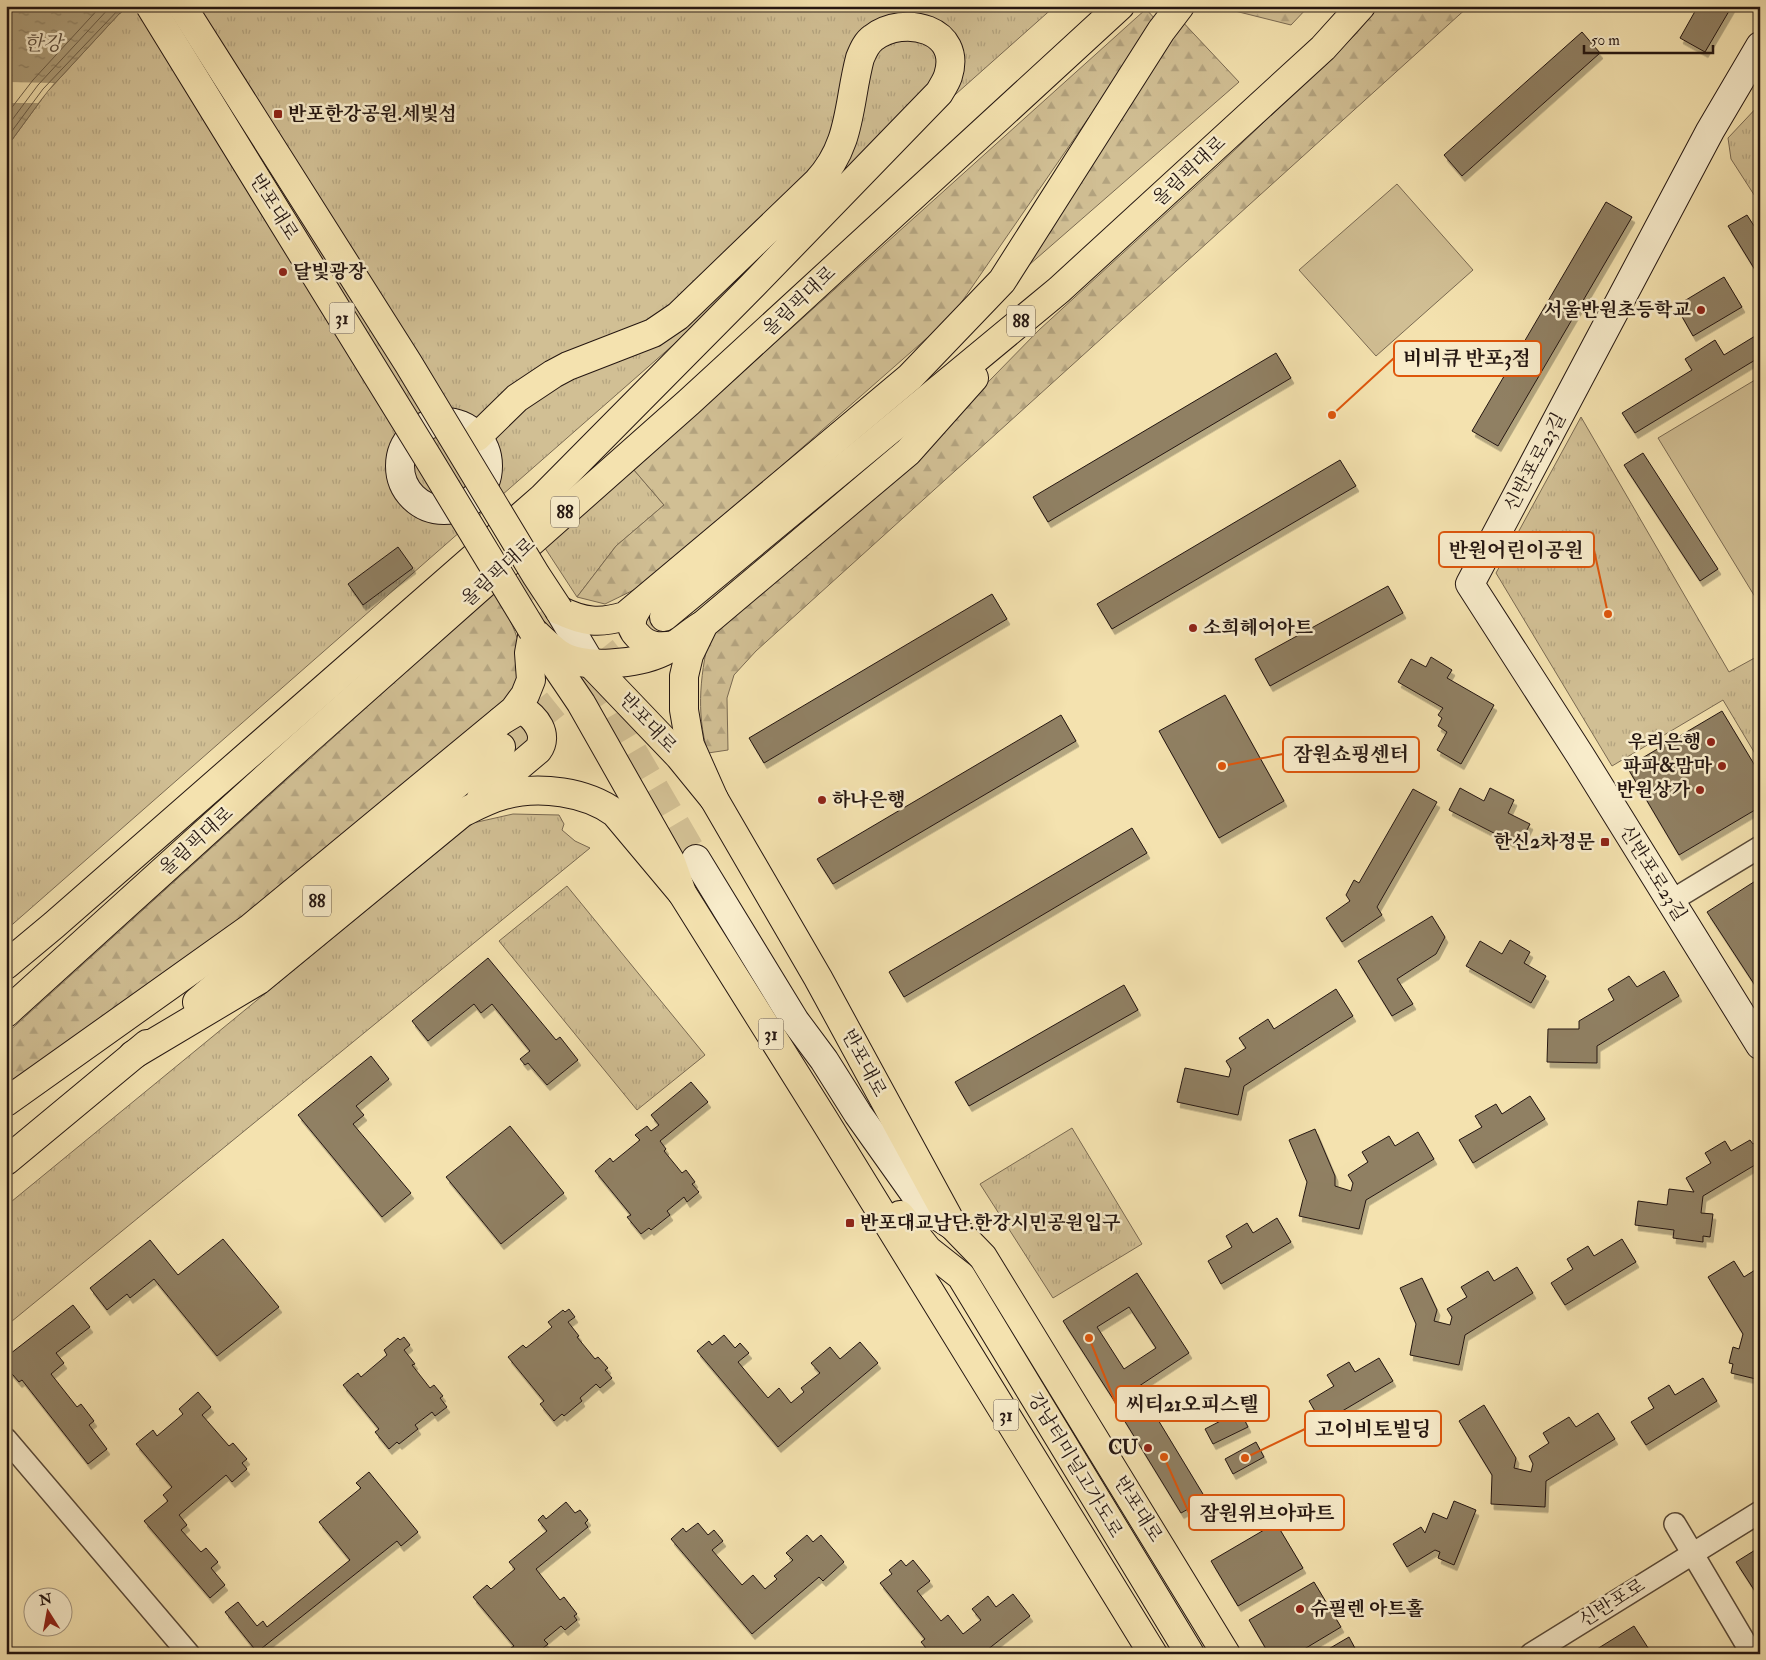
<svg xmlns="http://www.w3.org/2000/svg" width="1766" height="1660" viewBox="0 0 1766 1660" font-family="'IM FELL Double Pica','Noto Serif KR',serif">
<defs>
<pattern id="grass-tufts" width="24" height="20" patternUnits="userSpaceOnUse" patternTransform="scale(1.25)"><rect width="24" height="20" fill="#d1bf94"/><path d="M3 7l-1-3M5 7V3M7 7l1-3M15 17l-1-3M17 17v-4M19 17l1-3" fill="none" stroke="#b3a37f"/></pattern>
<pattern id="forest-firs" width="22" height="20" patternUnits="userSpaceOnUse" patternTransform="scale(1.25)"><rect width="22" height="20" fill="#d1bf94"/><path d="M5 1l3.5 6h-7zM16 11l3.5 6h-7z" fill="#b3a37f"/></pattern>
<pattern id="water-ripples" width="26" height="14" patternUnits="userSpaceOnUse" patternTransform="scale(1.25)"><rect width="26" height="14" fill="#ad9d79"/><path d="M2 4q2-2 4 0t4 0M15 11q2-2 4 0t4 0" fill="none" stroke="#8d7f62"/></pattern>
<filter id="shadow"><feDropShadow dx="3" dy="5.5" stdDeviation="0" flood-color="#0004"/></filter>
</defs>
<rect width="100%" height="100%" fill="#f4e2af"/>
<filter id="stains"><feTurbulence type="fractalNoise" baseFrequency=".004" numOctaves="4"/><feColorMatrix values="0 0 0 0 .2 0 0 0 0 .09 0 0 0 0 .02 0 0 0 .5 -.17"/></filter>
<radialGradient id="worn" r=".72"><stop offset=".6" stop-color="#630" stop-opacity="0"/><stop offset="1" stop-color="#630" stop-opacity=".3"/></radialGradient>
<!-- grass -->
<g fill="url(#grass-tufts)" stroke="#7a6a52">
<polygon points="130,6 1055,6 705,317 6,930 6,148 47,92 119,14"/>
<polygon points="1760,104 1760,204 1731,159 1728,138"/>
<polygon points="1581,417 1729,672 1760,655 1760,762 1723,700 1612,766 1496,573"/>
<polygon points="634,470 664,505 616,546 577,597 543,545"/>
<polygon points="513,814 559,815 564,824 562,830 575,841 590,848 6,1326 6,1206 473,823"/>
<polygon points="567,886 705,1055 637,1110 499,941"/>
<polygon points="1072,1128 1142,1244 1053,1298 980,1184"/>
</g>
<!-- forest -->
<g fill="url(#forest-firs)" stroke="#7a6a52">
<polygon points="1215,6 1309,6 1291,25"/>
<path d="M1380 6H1469L756 651 734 675 727 698 728 750 708 753C695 711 701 671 711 628L949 422 1039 330 1218 166 1355 35Z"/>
<polygon points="1146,9 1156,20 952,316 648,583 605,604 577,597 616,546 664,505 634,470"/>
<polygon points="1179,18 1239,82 1029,265 1023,258"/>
<path d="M495 591C505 608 529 654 521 674 515 689 505 700 494 711L172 976 7 1084 6 1034Z"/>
</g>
<!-- pitch -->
<g fill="#d1bf94" stroke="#7a6a52">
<polygon points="1397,184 1473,270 1376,356 1299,270"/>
<polygon points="1760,377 1760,605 1658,438"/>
</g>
<!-- water -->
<polygon fill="url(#water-ripples)" stroke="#76674f" points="6,6 130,6 119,14 47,92 6,148"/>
<!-- pier -->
<polygon fill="#f4e2af" points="6,81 9,82 54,83 38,103 6,103"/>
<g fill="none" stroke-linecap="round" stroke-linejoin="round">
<!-- shore -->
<g stroke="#685a45" stroke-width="1">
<polyline points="6,115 33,80 101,6"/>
<polyline points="6,128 38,85 111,6"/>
<polyline points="6,139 43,89 122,6"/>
</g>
</g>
<!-- building -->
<g fill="#908063" stroke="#241611" fill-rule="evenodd" filter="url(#shadow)">
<polygon points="1698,6 1732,6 1705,52 1680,38"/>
<polygon points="1582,32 1600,53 1462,176 1444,155"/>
<polygon points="1606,202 1632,217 1498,446 1472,431"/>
<polygon points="1747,215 1760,235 1760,278 1728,226"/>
<polygon points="1724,277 1742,307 1693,336 1676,306"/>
<polygon points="1760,333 1760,357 1635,433 1622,413 1692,370 1685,359 1715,340 1724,355"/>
<polygon points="1276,353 1291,378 1048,522 1033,497"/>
<polygon points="1643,453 1718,569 1700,581 1624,465"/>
<polygon points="1340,460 1356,486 1112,629 1097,604"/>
<polygon points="398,547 413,568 363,605 348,584"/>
<polygon points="1388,586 1403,613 1270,686 1255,659"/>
<polygon points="992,594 1007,619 764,763 749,738"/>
<polygon points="1431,657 1452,670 1447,678 1494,705 1461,764 1437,750 1447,732 1438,726 1442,718 1438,715 1443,708 1398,682 1411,659 1426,667"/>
<polygon points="1225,695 1284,801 1219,838 1159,731"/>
<polygon points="1722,711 1760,774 1760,807 1679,855 1627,767"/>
<polygon points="1061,715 1076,741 833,884 817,859"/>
<polygon points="1460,788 1484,801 1490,788 1514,800 1508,813 1530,824 1519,846 1449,810"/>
<polygon points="1413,789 1437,802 1377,907 1382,915 1342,942 1326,918 1350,901 1346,895 1354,880 1359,883"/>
<polygon points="1132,828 1147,853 904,997 889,972"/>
<polygon points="1760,878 1760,993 1707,912"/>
<polygon points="1432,916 1445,937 1436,954 1397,979 1413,1004 1392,1016 1358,961"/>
<polygon points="1510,940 1530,952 1524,963 1546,976 1531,1003 1466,966 1480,941 1502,954"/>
<polygon points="488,958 556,1040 560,1037 578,1060 547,1085 528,1063 525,1065 520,1059 530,1051 492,1004 481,1013 474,1004 428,1041 412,1021"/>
<polygon points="1664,971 1679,996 1597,1046 1597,1063 1547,1062 1548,1029 1579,1029 1579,1021 1614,1000 1608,989 1629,976 1637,987"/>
<polygon points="1124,985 1138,1010 969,1106 955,1082"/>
<polygon points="1336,989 1353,1016 1244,1086 1238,1115 1177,1102 1185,1068 1229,1077 1231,1069 1226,1061 1246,1048 1239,1038 1268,1019 1274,1029"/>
<polygon points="371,1056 389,1079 356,1106 364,1115 353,1124 411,1193 382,1217 298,1115"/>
<polygon points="691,1082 708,1102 660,1141 666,1149 664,1151 682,1173 686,1170 695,1182 692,1184 699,1192 687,1202 684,1197 667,1211 670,1215 651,1230 649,1228 641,1234 627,1217 631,1215 595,1171 610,1158 613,1162 640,1140 635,1135 647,1126 651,1131 659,1125 651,1115"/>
<polygon points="1530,1096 1545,1119 1473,1163 1459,1140 1482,1127 1475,1116 1496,1104 1502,1114"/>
<polygon points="510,1126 564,1193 501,1244 446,1177"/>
<polygon points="1315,1129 1335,1176 1335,1186 1351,1191 1353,1183 1348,1175 1368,1162 1362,1152 1389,1136 1395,1146 1418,1132 1434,1159 1366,1200 1359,1229 1299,1216 1307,1182 1289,1140"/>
<polygon points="1750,1140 1753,1144 1760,1140 1760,1162 1703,1196 1701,1213 1713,1214 1710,1237 1703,1236 1703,1242 1673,1238 1674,1230 1635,1225 1638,1201 1667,1205 1669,1189 1694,1192 1686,1178 1711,1163 1705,1153 1725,1141 1731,1151"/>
<polygon points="1277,1218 1291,1242 1221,1284 1208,1261 1232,1247 1226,1236 1247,1223 1253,1233"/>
<polygon points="223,1239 279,1307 217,1356 154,1279 130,1298 127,1294 107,1310 90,1288 150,1240 178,1275"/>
<polygon points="1622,1239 1636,1262 1565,1305 1551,1283 1573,1269 1567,1259 1588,1246 1594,1256"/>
<polygon points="1734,1261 1744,1277 1755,1270 1760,1277 1760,1316 1757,1318 1760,1323 1760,1380 1731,1373 1733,1364 1729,1363 1733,1347 1739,1349 1743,1334 1708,1277"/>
<polygon points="1517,1267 1533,1293 1465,1335 1459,1365 1410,1355 1416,1324 1400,1288 1422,1278 1437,1310 1434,1321 1450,1325 1452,1317 1447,1309 1467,1297 1461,1287 1488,1271 1494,1281"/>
<path d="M1137 1273 1189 1353 1115 1402 1063 1321ZM1129 1307 1156 1348 1124 1369 1097 1327Z"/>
<polygon points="73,1305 90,1327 56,1353 64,1363 51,1374 77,1407 81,1404 94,1421 89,1425 107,1449 88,1464 22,1380 19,1382 6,1367 6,1364 9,1361 6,1357"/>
<polygon points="569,1309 575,1317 568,1322 579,1336 577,1337 595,1359 598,1357 608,1368 605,1370 612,1378 600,1388 596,1384 580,1398 582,1401 564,1416 562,1414 554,1421 540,1404 544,1401 508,1357 523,1345 526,1348 552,1327 548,1322 563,1310 565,1312"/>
<polygon points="724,1335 735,1348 740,1343 749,1353 738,1362 768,1398 779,1388 791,1403 804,1392 801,1388 820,1373 811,1363 830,1347 840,1359 860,1342 878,1363 778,1447 697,1351 709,1341 712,1345"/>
<polygon points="404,1337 410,1345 404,1350 415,1364 412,1365 430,1388 434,1385 443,1396 440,1398 447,1407 435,1416 432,1412 415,1425 418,1429 399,1444 397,1442 389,1449 375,1432 379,1429 343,1385 358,1373 361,1377 387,1355 384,1350 398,1338 400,1340"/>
<polygon points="1379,1358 1393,1381 1322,1423 1309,1401 1334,1386 1327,1375 1349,1362 1355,1372"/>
<polygon points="1703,1378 1717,1401 1646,1445 1631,1422 1654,1408 1648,1398 1669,1385 1675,1395"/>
<polygon points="198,1392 211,1407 202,1415 229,1446 233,1443 247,1459 242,1463 247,1469 232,1482 226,1475 179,1515 187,1525 181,1530 201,1552 206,1548 218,1562 211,1568 225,1585 210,1598 144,1521 168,1501 163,1495 172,1487 136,1444 153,1430 157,1436 183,1414 179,1409"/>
<polygon points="1146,1400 1206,1499 1181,1513 1121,1415"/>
<polygon points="1484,1405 1516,1458 1514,1468 1531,1472 1533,1464 1529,1456 1549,1443 1543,1433 1569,1417 1576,1427 1598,1413 1615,1439 1546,1481 1545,1507 1491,1504 1492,1475 1459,1421"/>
<polygon points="1240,1411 1248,1427 1213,1444 1205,1429"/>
<polygon points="1256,1442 1264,1457 1233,1474 1225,1459"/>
<polygon points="369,1472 418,1532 401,1546 397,1541 257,1652 225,1612 238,1602 257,1626 263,1621 267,1627 350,1560 319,1522 361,1488 356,1483"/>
<polygon points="1454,1501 1476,1510 1454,1565 1438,1558 1440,1552 1435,1550 1407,1567 1393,1544 1421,1527 1425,1533 1433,1513 1447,1519"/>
<polygon points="566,1502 575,1513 580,1510 588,1520 585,1523 588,1527 536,1569 560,1600 564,1597 577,1614 574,1616 577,1620 565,1630 561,1626 544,1640 548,1644 536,1654 516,1654 511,1648 514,1646 473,1597 487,1585 491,1589 515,1569 509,1562 547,1531 538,1520 543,1515 546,1519"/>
<polygon points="698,1523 708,1535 714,1530 723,1541 712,1550 742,1585 753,1575 765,1589 777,1579 774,1576 793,1560 786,1553 807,1535 813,1542 821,1535 844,1562 823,1581 819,1577 752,1634 671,1539 683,1528 686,1532"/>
<polygon points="1276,1523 1303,1568 1238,1606 1211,1561"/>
<polygon points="1760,1547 1760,1599 1736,1562"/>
<polygon points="901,1560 906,1566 913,1560 930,1581 917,1591 941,1621 948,1615 963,1634 981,1620 972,1609 988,1596 996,1607 1013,1594 1030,1616 982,1654 931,1654 921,1642 925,1639 880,1583 892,1574 889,1570"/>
<polygon points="1314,1582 1341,1627 1296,1654 1269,1654 1249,1620"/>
<polygon points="1634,1626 1652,1654 1589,1654"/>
<polygon points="1349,1637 1358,1654 1320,1654"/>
</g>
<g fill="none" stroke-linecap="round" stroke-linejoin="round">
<!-- secondary-tunnel -->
<polyline stroke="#d5c397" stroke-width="28" stroke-dasharray="28 14" stroke-linecap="butt" points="495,541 610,712 696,859"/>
<!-- highway-tunnel -->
<polyline stroke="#d5c397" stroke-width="28" stroke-dasharray="28 14" stroke-linecap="butt" points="501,747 664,617"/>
<defs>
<g id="street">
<polyline points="1671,901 1760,847"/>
<polyline points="6,1439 189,1654"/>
<polyline points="1675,1524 1752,1654"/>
<polyline points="1531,1654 1760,1512"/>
</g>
<g id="secondary">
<polyline points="1760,46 1710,131 1470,584 1580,755 1760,1045"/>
<circle cx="444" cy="466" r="44"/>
<polyline points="559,610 591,664"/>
<polyline points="696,859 795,1021 824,1060 858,1114 924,1207 953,1226"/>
</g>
<g id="primary">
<polyline points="537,638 581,703 671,862 682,893 823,1118 1153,1654"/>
<polyline points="591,664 679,756 714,799 818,978 953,1226 983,1257 1226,1654"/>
<polyline points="900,1215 928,1250 961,1276 1190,1654"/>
</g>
<g id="highway">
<path d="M638 607C635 612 632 617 632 622 631 628 634 632 638 636 648 648 661 647 675 645"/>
<path d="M559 610C584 622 599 624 625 616L910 377 1002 281 1161 31 1180 6"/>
<polyline points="664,617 1059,290 1323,48 1361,6"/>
<path d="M533 631C541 638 549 647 559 654 583 670 638 664 663 652 677 645 688 634 701 626"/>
<path d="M481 798 538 750C549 735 536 717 521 709L501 721"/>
<polyline points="714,799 690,745 684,710 684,676 689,655 704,624 908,452 974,378"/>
<path d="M6 965 54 925 542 498 752 286 939 93C942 88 946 82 948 76 963 29 904 14 873 38 866 43 863 51 860 58 848 103 852 145 817 182L678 316 653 333 568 366 553 374 517 398 477 437"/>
<polyline points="197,1002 501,747"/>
<polyline points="6,1013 302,745 689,402 1120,6"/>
<path d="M133 1055 259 980 462 813C476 806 489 799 504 795 539 785 587 792 615 813L682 893"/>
<polyline points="6,1102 249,929 514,710 525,695 531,680 529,653 533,631"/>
<polyline points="6,1161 147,1044"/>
</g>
</defs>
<!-- street casing -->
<use href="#street" stroke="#584938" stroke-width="24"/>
<!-- secondary casing -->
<use href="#secondary" stroke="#241611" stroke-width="30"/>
<!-- primary casing -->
<use href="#primary" stroke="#241611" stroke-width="30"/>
<!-- highway casing -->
<use href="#highway" stroke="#241611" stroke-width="30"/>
<!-- street -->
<use href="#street" stroke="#f8eccb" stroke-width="21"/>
<!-- secondary -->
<use href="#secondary" stroke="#f8eccb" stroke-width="28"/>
<!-- primary -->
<use href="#primary" stroke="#f4e2af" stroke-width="28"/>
<!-- highway -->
<use href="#highway" stroke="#f4e2af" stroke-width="28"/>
<defs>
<g id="primary-bridge">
<polyline points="150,6 425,453 533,631"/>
<polyline points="182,6 408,363 536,575 559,610"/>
</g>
</defs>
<!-- primary-bridge casing -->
<use href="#primary-bridge" stroke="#241611" stroke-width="30" stroke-linecap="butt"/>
<!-- primary-bridge -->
<use href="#primary-bridge" stroke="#f4e2af" stroke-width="28"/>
</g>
<!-- markers -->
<g fill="#8f2418" stroke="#f8eccb" stroke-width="2">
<rect x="273" y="109" width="10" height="10" rx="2.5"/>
<circle cx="283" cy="272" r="5"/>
<circle cx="1701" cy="310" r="5"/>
<circle cx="1193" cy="628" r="5"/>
<circle cx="1711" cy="742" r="5"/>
<circle cx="1722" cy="766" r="5"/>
<circle cx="1700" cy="790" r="5"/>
<circle cx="822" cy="800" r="5"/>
<rect x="1600" y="837" width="10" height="10" rx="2.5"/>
<rect x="845" y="1218" width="10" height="10" rx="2.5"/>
<circle cx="1148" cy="1448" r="5"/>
<circle cx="1300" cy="1609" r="5"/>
</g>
<g text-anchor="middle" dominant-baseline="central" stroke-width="5" stroke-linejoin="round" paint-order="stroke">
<!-- shield labels -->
<g fill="#f8eccb" stroke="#645649" stroke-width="1">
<rect x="329.5" y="302.5" width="25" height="31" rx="4"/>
<rect x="1007" y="305.5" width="28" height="31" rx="4"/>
<rect x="551" y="496.5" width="28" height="31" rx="4"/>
<rect x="303" y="885.5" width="28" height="31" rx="4"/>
<rect x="758.5" y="1018.5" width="25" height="31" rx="4"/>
<rect x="993.5" y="1399.5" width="25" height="31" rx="4"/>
</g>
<g font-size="18" font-weight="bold" fill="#241611">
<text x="342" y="318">31</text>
<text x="1021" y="321">88</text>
<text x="565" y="512">88</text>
<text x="317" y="901">88</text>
<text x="771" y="1034">31</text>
<text x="1006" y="1415">31</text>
</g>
<!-- poi labels -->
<g font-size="19" font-weight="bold" fill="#241611" stroke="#f8eccb" text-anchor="start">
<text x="288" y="114">반포한강공원.세빛섬</text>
<text x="293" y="272">달빛광장</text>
<text x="1691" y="310" text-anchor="end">서울반원초등학교</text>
<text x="1203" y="628">소희헤어아트</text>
<text x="1701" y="742" text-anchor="end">우리은행</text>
<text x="1712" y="766" text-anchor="end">파파&amp;맘마</text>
<text x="1690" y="790" text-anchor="end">반원상가</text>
<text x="832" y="800">하나은행</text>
<text x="1595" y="842" text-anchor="end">한신2차정문</text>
<text x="860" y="1223">반포대교남단.한강시민공원입구</text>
<text x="1138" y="1448" text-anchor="end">CU</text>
<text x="1310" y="1609">슈필렌 아트홀</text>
</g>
<!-- street labels -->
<g font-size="19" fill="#241611" stroke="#f8eccb">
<text transform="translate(1189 171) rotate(-43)">올림픽대로</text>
<text transform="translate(274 207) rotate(58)">반포대로</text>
<text transform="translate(799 301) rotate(-43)">올림픽대로</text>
<text transform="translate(1535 462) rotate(-62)">신반포로23길</text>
<text transform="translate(498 572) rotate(-42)">올림픽대로</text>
<text transform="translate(648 723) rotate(47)">반포대로</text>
<text transform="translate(196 841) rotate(-42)">올림픽대로</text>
<text transform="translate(1653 873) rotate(58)">신반포로23길</text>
<text transform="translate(864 1063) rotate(62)">반포대로</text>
<text transform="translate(1075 1465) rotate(59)">강남터미널고가도로</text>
<text transform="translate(1138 1509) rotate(58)">반포대로</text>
<text transform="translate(1612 1603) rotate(-32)">신반포로</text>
</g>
<!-- water labels -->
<g font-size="20" font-style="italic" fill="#5b4c3b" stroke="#f8eccb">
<text x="43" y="43">한강</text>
</g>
</g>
<!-- callouts -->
<path fill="none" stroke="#de560c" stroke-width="2" d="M1332 415L1394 358M1608 614L1594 550M1222 766L1283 754M1089 1338L1116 1404M1245 1458L1305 1429M1164 1457L1189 1513"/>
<g fill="#de560c" stroke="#f8eccb" stroke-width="2">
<circle cx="1332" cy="415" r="5"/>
<circle cx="1608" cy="614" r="5"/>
<circle cx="1222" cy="766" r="5"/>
<circle cx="1089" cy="1338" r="5"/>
<circle cx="1245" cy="1458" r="5"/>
<circle cx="1164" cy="1457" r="5"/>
</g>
<g fill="#f8eccb" stroke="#de560c" stroke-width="2">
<rect x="1394" y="341" width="147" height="35" rx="5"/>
<rect x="1439" y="532" width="155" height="35" rx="5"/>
<rect x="1283" y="737" width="136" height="35" rx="5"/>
<rect x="1116" y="1386" width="153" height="35" rx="5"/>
<rect x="1305" y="1411" width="136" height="35" rx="5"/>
<rect x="1189" y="1495" width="155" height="35" rx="5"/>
</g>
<g font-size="20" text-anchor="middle" font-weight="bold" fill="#241611">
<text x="1467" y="365">비비큐 반포3점</text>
<text x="1516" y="557">반원어린이공원</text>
<text x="1351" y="761">잠원쇼핑센터</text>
<text x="1192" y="1411">씨티21오피스텔</text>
<text x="1373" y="1436">고이비토빌딩</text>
<text x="1267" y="1520">잠원위브아파트</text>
</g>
<!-- margin -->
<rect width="1766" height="1660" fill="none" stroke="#f4e2af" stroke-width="25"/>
<rect x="8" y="8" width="1751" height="1645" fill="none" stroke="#241611" stroke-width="2.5"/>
<rect x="12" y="12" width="1741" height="1635" fill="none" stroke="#241611"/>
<!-- north arrow -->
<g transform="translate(48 1612) rotate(349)"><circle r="24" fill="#f8eccb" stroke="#a39681"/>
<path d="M0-4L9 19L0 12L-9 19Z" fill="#8f2418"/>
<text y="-8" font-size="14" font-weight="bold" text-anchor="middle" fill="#241611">N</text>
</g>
<!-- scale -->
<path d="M1584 45v8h129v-8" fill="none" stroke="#241611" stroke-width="2.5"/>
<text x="1591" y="45" font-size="15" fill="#241611" stroke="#f8eccb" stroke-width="4" paint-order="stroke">50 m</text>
<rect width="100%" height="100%" filter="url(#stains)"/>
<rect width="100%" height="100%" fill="url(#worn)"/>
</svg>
